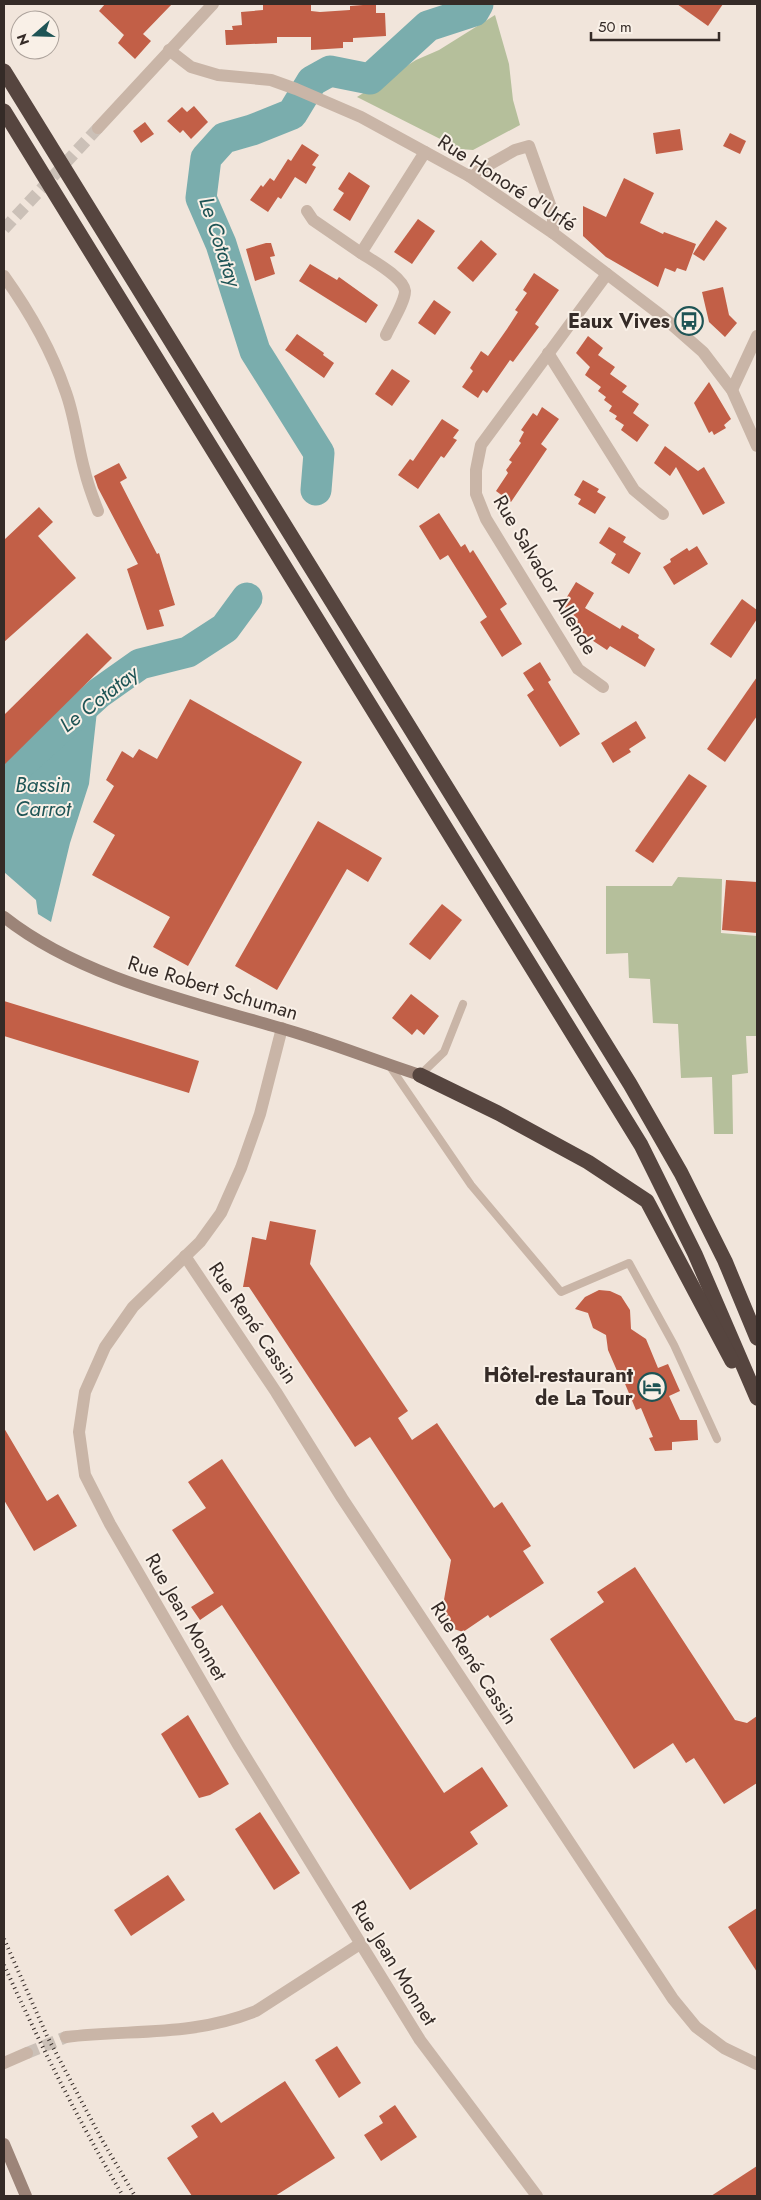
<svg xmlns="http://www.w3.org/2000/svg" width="761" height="2200" viewBox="0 0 761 2200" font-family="Jost,sans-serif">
<rect width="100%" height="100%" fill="#f1e5db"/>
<!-- green -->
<g fill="#b5bf9b">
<polygon points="495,15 509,64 513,100 520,125 473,150 460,149 357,97 416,60 439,50"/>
<polygon points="678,877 722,879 721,933 757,936 757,1036 746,1036 748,1073 732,1075 733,1134 714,1134 712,1077 681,1078 678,1024 653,1023 650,979 629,978 628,953 606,954 606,886 672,886"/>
</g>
<!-- water -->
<polygon fill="#7aadad" points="99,693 89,784 70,843 51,922 38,914 36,900 4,872 4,779"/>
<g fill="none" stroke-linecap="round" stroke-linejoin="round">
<!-- river -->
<g stroke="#7aadad" stroke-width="31">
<polyline points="316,490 319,453 255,351 221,244 201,198 206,158 224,138 252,130 292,114 312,81 330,71 370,79 428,26 474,11 478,4"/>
<polyline points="4,779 99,693 140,664 188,652 225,628 247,598"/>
</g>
</g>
<!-- building -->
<g fill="#c25f47">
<polygon points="105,4 172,4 143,34 151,41 135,59 118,43 124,35 99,11"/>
<polygon points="263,4 311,4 311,11 320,12 350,10 350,6 376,4 376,13 385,13 386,36 353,38 353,42 343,42 343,48 311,50 311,37 277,37 277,43 226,45 225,30 233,30 232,26 242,25 241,12 263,10"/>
<polygon points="677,4 723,4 708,26"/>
<polygon points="194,106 208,122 191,139 183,130 180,133 167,121 182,107 187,112"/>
<polygon points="145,122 154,134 141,143 133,131"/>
<polygon points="680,129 683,150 656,154 653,133"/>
<polygon points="730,133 746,141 740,154 723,146"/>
<polygon points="302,144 319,155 312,165 316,167 306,184 295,177 281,199 278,197 268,212 250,200 261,185 263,187 270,178 274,181 288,159 291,161"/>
<polygon points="349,172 370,186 350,221 333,210 344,193 338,189"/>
<polygon points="624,178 654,193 640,223 663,234 664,232 696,244 686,271 677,268 675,272 665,268 658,287 606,257 583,236 583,206 606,217"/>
<polygon points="418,219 435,231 412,264 394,252"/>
<polygon points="716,220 727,228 704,261 693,254"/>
<polygon points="481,240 497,254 473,282 457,268"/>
<polygon points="266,243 271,243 275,256 270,257 275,274 255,281 246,249"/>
<polygon points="310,264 337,280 339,277 378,305 366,323 299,281"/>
<polygon points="534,273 559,290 535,324 539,327 513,362 510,360 487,393 483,390 478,398 462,387 473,371 470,368 481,351 488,356 507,329 518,312 515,310 527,293 523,290"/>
<polygon points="723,287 729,315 737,323 725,337 709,322 702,292"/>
<polygon points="434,300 451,312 435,335 418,323"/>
<polygon points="297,334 324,353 323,355 334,363 324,378 285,350"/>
<polygon points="588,336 603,348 598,355 615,367 610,374 627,386 622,392 639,404 633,413 649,425 637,442 621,430 624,425 615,419 617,416 609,411 612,406 604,400 606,397 598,391 601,387 585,375 590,367 576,353"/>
<polygon points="392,369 410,381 392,406 375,394"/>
<polygon points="709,382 731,419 724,425 726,428 714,435 712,431 709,433 694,403"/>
<polygon points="542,407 559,419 541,444 547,449 511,502 496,491 508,473 506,470 512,462 509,460 521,443 519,441 524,432 521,430 533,413 537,416"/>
<polygon points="442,419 459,430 453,438 457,440 444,458 441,456 418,489 398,475 410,459 413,461"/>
<polygon points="665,446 698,471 704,467 725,503 703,515 676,467 670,476 654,463"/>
<polygon points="119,463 127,478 120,482 157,554 159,553 175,605 159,610 164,626 147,630 127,569 138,564 98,488 94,476"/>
<polygon points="583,480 599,489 597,492 606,497 595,514 578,504 581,499 574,495"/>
<polygon points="39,507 53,522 38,536 76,578 4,642 4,540"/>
<polygon points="439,513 461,547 465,544 470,553 473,550 507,604 500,609 522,644 502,657 480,622 487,617 448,555 440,560 419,526"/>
<polygon points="609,527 626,537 623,542 641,553 629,574 611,563 616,554 599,543"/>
<polygon points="697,546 708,564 674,585 663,567 671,562 670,559 687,548 689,551"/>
<polygon points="576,582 594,593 585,608 620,629 622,625 639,635 638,638 655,649 645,667 610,646 607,650 581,633 583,630 575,625 578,619 562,605"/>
<polygon points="742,599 757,610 757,619 731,658 710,644"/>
<polygon points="87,633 112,658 4,765 4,715"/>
<polygon points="540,662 551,680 548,682 580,734 560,747 527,695 534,690 523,673"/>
<polygon points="757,677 757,716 725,762 707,749"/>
<polygon points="190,699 302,762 188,966 153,947 170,917 92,875 115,835 93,822 114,786 106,780 122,751 133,758 139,749 157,759"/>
<polygon points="636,721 646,738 629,749 631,752 613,763 601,743"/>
<polygon points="689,774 707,786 653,863 635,851"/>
<polygon points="318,821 382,858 368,882 347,869 277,990 235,966"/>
<polygon points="726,880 757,882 757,933 722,930"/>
<polygon points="442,904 462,920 430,960 409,944"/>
<polygon points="411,994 439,1016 424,1035 417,1029 412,1035 392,1018"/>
<polygon points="4,1001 199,1061 189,1093 4,1036"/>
<polygon points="270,1221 316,1230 310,1264 408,1411 398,1418 412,1440 437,1423 494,1508 502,1502 531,1546 523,1551 544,1583 490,1618 488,1615 463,1632 454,1629 442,1611 451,1560 370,1437 355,1447 249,1287 243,1287 252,1237 266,1240"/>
<polygon points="599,1290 610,1291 621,1296 630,1310 631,1329 646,1339 658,1368 668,1364 680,1391 669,1396 680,1420 697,1420 698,1440 672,1442 672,1450 655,1451 649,1438 653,1437 641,1408 636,1410 623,1379 621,1380 608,1350 606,1335 593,1328 588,1313 575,1309 585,1297"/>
<polygon points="4,1428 47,1501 58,1494 77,1526 34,1551 4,1500"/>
<polygon points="222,1459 444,1793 482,1767 508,1806 470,1832 478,1844 410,1890 222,1605 200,1620 191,1607 214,1593 172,1530 206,1508 188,1482"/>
<polygon points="635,1567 735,1720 747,1723 757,1716 757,1783 724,1804 694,1758 686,1763 673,1743 634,1769 550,1639 604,1602 597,1592"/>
<polygon points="188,1715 229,1784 210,1795 199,1798 161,1734"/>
<polygon points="260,1812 300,1873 274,1890 235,1829"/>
<polygon points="168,1875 185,1900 131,1936 114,1910"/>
<polygon points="757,1908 757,1972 728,1927"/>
<polygon points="337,2046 361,2083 339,2098 315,2060"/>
<polygon points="285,2081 335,2158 275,2196 192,2196 167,2158 198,2137 191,2126 213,2112 221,2123"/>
<polygon points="395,2105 417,2137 381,2161 364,2135 383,2123 379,2116"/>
<polygon points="757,2166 757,2196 711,2196"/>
</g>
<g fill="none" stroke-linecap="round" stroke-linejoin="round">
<!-- street-tunnel -->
<g stroke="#cbc0b7" stroke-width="12" stroke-dasharray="12 6" stroke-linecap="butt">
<polyline points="4,229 98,128"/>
<polyline points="27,2053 66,2037"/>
</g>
<!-- lane -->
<g stroke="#c9b5a7" stroke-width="8">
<polyline points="389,1065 471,1185 561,1292 629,1263 674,1345 717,1439"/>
<polyline points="420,1075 444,1052 463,1004"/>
</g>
<!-- street -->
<g stroke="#c9b5a7" stroke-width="12">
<polyline points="169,50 191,67 218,75 271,80 296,89 361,117 469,176 553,233 607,274 662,316 703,352 732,390 757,446"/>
<polyline points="98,128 213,4"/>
<polyline points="469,176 515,150 529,146 553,213 553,233"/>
<polyline points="307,211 313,220 361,253 425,152"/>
<path d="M361 253C373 261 403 277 405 291 405 302 391 324 386 335"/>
<path d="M4 276C29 311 51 349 65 390 75 416 77 444 85 472 88 485 93 498 98 511"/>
<polyline points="548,353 634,490 663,514"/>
<polyline points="732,390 757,336"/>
<polyline points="603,687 578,669 486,519 476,494 476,470 481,445 607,274"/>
<polyline points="282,1028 260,1114 241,1168 221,1213 200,1242 133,1307 105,1347 85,1392 79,1432 85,1475 110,1524 237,1743 420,2040 537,2196"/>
<polyline points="185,1256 276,1392 342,1498 673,1999 696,2027 724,2048 757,2064"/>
<path d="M66 2037C133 2029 191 2037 256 2011L360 1944"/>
<polyline points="4,2063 27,2053"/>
</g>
<!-- secondary -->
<g stroke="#9c8478" stroke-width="12">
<path d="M4 917C80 977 188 1001 280 1028 327 1041 373 1060 420 1075"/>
<polyline points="4,2144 26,2196"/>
</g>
<!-- highway -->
<g stroke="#56453f" stroke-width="15">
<polyline points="4,71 630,1084 681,1173 725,1261 757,1338"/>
<polyline points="4,111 641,1145 695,1254 757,1398"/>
<polyline points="420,1075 498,1113 588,1162 647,1201 732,1361"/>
</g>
<!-- rail -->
<g stroke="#352b27" stroke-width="4" stroke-dasharray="1 4" stroke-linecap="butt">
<polyline points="4,1939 47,2036 102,2140 135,2196"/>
<path d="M4 1965C40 2044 79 2122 123 2196"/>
</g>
</g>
<!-- icons -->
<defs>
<symbol id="bus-ring" viewBox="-11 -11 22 22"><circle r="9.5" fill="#f9f0e7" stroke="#1e5455" stroke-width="1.5"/><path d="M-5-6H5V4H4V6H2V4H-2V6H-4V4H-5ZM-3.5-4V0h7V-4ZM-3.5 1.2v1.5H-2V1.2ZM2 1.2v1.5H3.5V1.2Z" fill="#1e5455"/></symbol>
<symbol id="hotel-ring" viewBox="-11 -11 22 22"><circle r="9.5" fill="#f9f0e7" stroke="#1e5455" stroke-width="1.5"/><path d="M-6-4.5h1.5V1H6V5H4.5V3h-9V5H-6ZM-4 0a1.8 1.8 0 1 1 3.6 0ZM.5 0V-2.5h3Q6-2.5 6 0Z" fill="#1e5455"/></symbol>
</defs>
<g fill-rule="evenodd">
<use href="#bus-ring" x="673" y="305" width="32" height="32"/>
<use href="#hotel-ring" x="636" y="1371" width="32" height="32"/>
</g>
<g text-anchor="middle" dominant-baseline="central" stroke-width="4" stroke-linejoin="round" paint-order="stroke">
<!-- street labels -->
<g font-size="20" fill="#352b27" stroke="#f9f0e7">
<text transform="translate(507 183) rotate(33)">Rue Honoré d'Urfé</text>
<text transform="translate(545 575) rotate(59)">Rue Salvador Allende</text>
<text transform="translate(213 988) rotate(17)">Rue Robert Schuman</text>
<text transform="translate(253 1323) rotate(56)">Rue René Cassin</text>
<text transform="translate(186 1617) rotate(60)">Rue Jean Monnet</text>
<text transform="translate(474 1663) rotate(57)">Rue René Cassin</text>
<text transform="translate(394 1963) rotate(58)">Rue Jean Monnet</text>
</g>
<!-- poi labels -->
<g font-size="20" font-weight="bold" fill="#352b27" stroke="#f9f0e7" text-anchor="end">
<text x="670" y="321">Eaux Vives</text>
<text x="633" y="1375">Hôtel-restaurant<tspan x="633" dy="23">de La Tour</tspan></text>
</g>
<!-- water labels -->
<g font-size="21" font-style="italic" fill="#1e5455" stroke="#f9f0e7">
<text transform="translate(220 242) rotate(72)">Le Cotatay</text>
<text transform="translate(99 699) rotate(-38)">Le Cotatay</text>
<text x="43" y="785">Bassin<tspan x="43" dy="24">Carrot</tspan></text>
</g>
</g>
<!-- border -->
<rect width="761" height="2200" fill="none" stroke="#352b27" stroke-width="10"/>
<!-- north arrow -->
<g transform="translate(35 35) rotate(250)"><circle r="24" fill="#f9f0e7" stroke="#aba19a"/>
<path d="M0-4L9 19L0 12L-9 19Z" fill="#1e5455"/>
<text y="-8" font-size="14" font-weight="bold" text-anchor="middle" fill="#352b27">N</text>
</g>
<!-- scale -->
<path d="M591 32v8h128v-8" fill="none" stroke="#352b27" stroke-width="2.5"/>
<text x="598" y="32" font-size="15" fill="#352b27" stroke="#f9f0e7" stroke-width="4" paint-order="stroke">50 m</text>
</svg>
